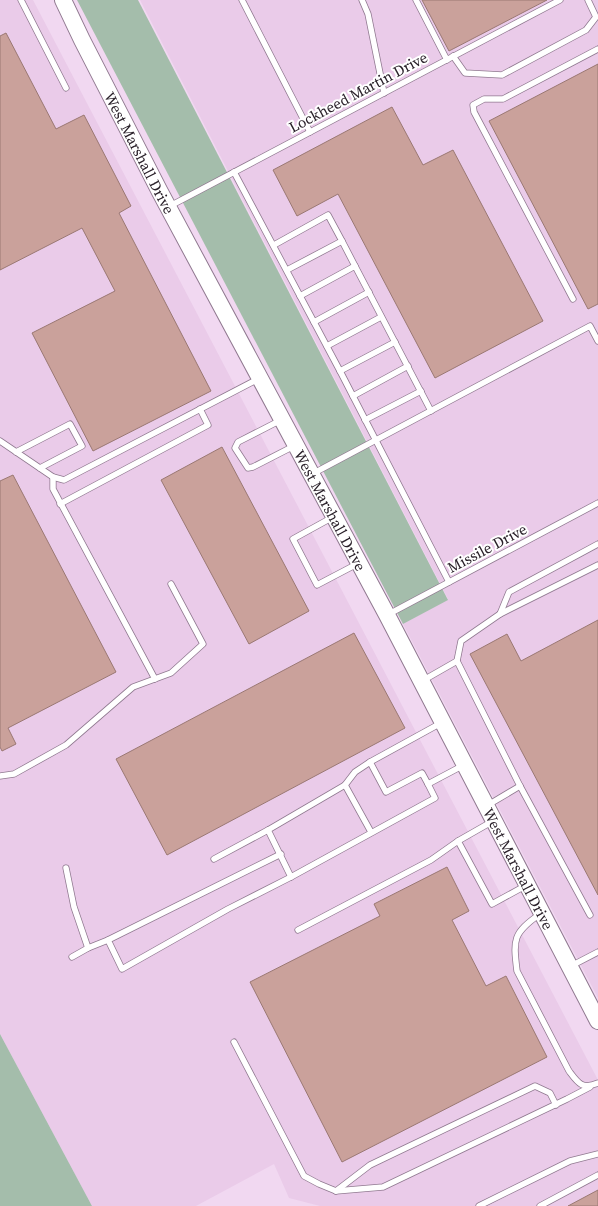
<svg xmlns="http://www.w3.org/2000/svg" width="598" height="1206" viewBox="0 0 598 1206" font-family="'Source Serif 4',serif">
<rect width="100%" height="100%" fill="#f1d8f1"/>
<!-- built -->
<g fill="#eacbe9">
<polygon points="0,0 33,0 598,1080 598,1206 320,1206 289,1198 274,1164 196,1206 92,1206 0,1034"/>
<polygon points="140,0 598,0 598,998 403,624 448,599"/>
</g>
<!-- green -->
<g fill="#a4bdab">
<polygon points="77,0 138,0 448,600 403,624"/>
<polygon points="0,1034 92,1206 0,1206"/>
</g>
<!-- building -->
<g fill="#caa19b" stroke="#9a7873">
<polygon points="422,0 547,0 449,51"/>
<polygon points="6,33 56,129 84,115 131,206 119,213 211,391 93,451 32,333 115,291 82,228 0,270 0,36"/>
<polygon points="598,64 598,304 588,309 489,121"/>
<polygon points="392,107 423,165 453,150 543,321 435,378 338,194 297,216 273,170"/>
<polygon points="222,447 309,611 249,644 161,480"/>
<polygon points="13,475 116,672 8,728 16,744 2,751 0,747 0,481"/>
<polygon points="598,620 598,895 470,654 507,634 521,661"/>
<polygon points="354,633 405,728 167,855 116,759"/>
<polygon points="447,867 469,911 452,920 486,986 506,976 547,1057 342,1162 250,982 380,916 374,904"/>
<polygon points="598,1190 598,1206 568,1206"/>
</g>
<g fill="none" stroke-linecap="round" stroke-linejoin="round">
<defs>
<g id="lane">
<polyline points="21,0 66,88"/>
<polyline points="242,0 310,132"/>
<polyline points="362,0 368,14 384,93"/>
<polyline points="416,0 447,60"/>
<polyline points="453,56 465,73 502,75 586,30 596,17 588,0"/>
<polyline points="234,172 340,371 449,582"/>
<polyline points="170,206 560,0"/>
<polyline points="342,241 355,266"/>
<polyline points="274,245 328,215 342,241 287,270"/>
<polyline points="300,296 355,266 431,411"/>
<polyline points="573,299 474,112 473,105 484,99 503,99 598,49"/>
<polyline points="314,322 369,292"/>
<polyline points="327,346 381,317"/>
<polyline points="340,371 395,342"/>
<polyline points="353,396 408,366"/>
<polyline points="281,420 238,442 235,448 248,468 253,467 294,446"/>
<polyline points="365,420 421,391"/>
<polyline points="0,441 53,477 64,480 258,379"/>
<polyline points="16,452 70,424 82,446 40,468"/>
<polyline points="314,473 590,326 598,341"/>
<polyline points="53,477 53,489 155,679"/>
<polyline points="60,504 208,425 200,409"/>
<polyline points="333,517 293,539 317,585 357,564"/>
<polyline points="389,614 598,503"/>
<polyline points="500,614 509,592 598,544"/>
<polyline points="422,681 457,661"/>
<polyline points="0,776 14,774 66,745 133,687 171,673 203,644 171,584"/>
<polyline points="428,784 422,773 386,792 370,762 441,723"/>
<polyline points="345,785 355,772 370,762"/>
<polyline points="488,805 520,786"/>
<polyline points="493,821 458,841 492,904 525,886"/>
<polyline points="371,832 345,785 268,830 291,877 435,798 428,784 462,766"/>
<polyline points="281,854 108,940 122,969 228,909 291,877"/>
<polyline points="214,859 268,830"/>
<polyline points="66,868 74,907 88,948"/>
<path d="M540 914C513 933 513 939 517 971L569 1071C578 1083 582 1090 598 1083"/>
<polyline points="590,915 520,786 457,661 461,641 500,614 598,565"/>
<polyline points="298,930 431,860 458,841"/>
<polyline points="72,957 88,948 108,940"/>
<polyline points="571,966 598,952"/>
<polyline points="234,1042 304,1176 319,1184 336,1191 383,1187 567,1099 590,1087"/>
<polyline points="336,1191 370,1165 535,1086 550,1093 556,1105"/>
<polyline points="479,1206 570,1161 598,1154"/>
<polyline points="540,1206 598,1175"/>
</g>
<g id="secondary">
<path id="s1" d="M63 0 82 40 160 192 387 615 598 1021"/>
</g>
</defs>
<!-- lane casing -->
<use href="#lane" stroke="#907990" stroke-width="7"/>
<!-- secondary casing -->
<use href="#secondary" stroke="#907990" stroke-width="18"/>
<!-- lane -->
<use href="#lane" stroke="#fff" stroke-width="5.5"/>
<!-- secondary -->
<use href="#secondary" stroke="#fff" stroke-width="16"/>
</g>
<g text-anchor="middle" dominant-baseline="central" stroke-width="4" stroke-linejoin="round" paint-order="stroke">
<!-- street labels -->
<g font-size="15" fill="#2a212a" stroke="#fff">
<text transform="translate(358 92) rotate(-28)">Lockheed Martin Drive</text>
<text stroke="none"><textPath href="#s1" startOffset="171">West Marshall Drive</textPath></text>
<text stroke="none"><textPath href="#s1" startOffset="576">West Marshall Drive</textPath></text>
<text transform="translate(487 548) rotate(-28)">Missile Drive</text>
<text stroke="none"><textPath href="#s1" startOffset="981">West Marshall Drive</textPath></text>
</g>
</g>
</svg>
